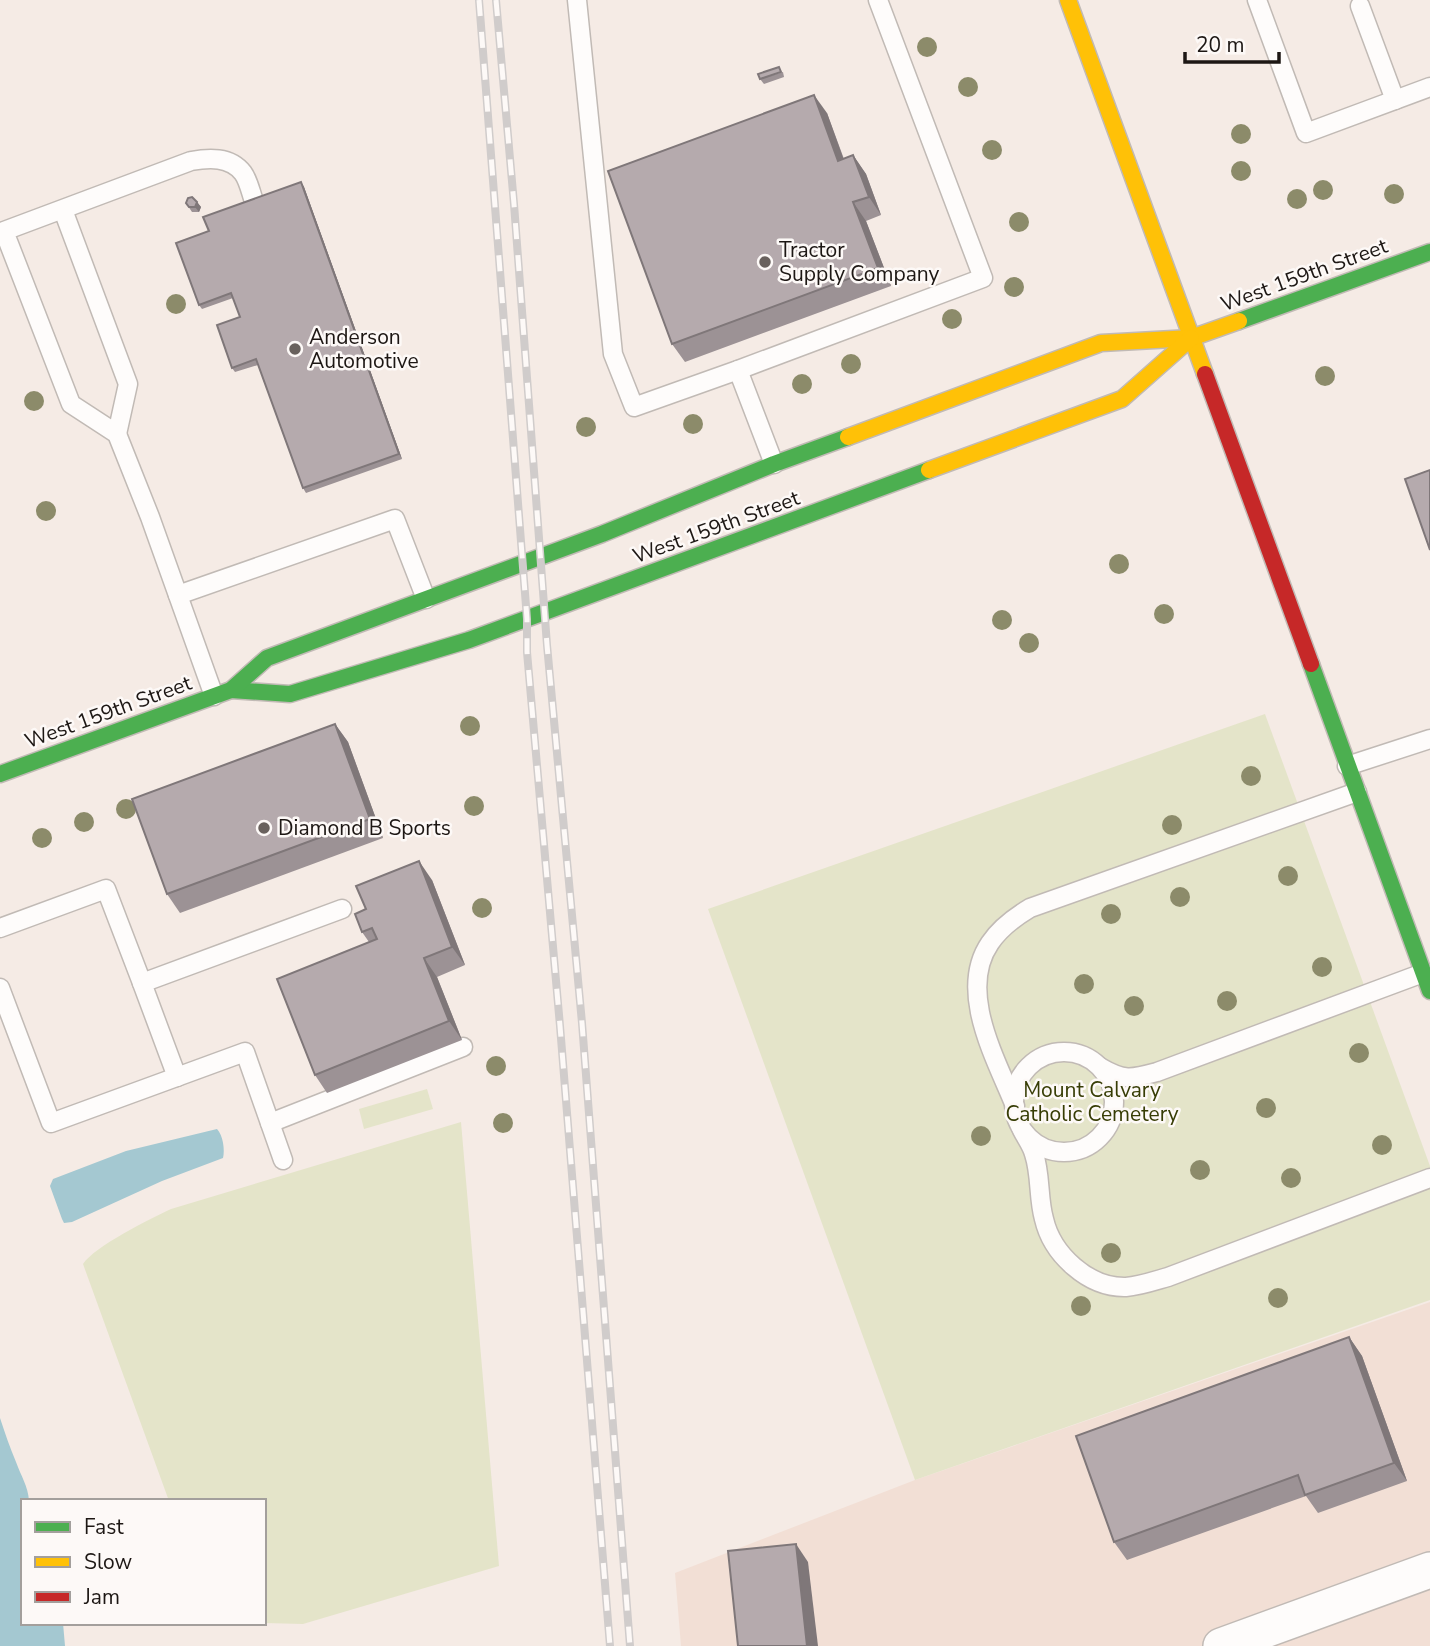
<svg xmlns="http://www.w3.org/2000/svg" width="1430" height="1646" viewBox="0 0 1430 1646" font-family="'Nunito Sans',sans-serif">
<rect width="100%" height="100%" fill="#f5ebe5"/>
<!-- built -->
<polygon fill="#f2dfd5" points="1430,1302 1430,1646 681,1646 675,1573 915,1480"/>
<!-- green -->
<g fill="#e4e4c9">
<polygon points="1265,714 1430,1166 1430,1300 915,1480 708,909"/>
<polygon points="427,1089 433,1109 364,1129 359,1109"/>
<path d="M461 1122 499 1566 303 1624 264 1623V1501H169L83 1264C95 1246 150 1219 171 1209Z"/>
</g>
<!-- water -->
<g fill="#a4c8d1">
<path d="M217 1129C223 1135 225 1150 223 1158L162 1181 72 1222 64 1223 62 1219 50 1186 53 1179 126 1151Z"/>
<path d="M0 1418C5 1433 10 1448 16 1462 21 1476 28 1486 29 1501H23V1623H63L65 1646H0Z"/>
</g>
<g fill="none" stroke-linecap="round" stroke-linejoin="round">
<defs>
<g id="lane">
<polyline points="577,0 613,354 634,407 738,370 983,278 878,0"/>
<polyline points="1257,0 1306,133 1430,87"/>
<polyline points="1360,6 1395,100"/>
<polyline points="63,210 128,384 117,434"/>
<polyline points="738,370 774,464"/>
<polyline points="178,595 395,519 426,599"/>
<path d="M214 696 150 517 117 434 71 404 4 231 191 161C208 158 230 156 243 173 249 181 251 194 255 204"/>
<polyline points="1347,766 1430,739"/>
<polyline points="0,928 106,889 142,983"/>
<polyline points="0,988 51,1123 245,1052 283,1160"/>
<circle cx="1064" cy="1102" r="50"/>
<path d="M1100 1067C1124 1081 1131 1079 1157 1072L1423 973"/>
<polyline points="177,1077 142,983 342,909"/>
<path d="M1015 1106C996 1059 957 991 990 943 1000 928 1015 917 1030 908L1357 792"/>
<polyline points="270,1123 463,1047"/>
<path d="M1022 1130C1026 1138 1032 1146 1034 1154 1041 1175 1038 1198 1044 1219 1052 1254 1088 1288 1126 1287 1140 1286 1154 1281 1168 1277L1430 1178"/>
</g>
<polyline id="street" points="1221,1646 1430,1570"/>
<g id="fast">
<polyline points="1239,321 1430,252"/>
<polyline points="1311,664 1430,991"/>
<polyline points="231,690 290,694 469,640 929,470"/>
<polyline points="0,774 231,690 267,658 602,534 774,464 848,437"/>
</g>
<g id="slow">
<polyline points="1068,0 1205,374"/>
<polyline points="848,437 1101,343 1191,338 1239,321"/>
<polyline points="929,470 1122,399 1191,338"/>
</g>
<polyline id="jam" points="1205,374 1311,664"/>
</defs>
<!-- lane casing -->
<use href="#lane" stroke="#c1bab5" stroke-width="21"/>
<!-- street casing -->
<use href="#street" stroke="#c1bab5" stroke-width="38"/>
<!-- fast casing -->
<use href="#fast" stroke="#c1bab5" stroke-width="19"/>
<!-- slow casing -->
<use href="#slow" stroke="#c1bab5" stroke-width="19"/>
<!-- jam casing -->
<use href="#jam" stroke="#c1bab5" stroke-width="19"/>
<!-- lane -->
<use href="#lane" stroke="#fefcfb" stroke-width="18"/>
<!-- street -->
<use href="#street" stroke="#fefcfb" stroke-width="35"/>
<!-- fast -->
<use href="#fast" stroke="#4caf50" stroke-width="16"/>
<!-- slow -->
<use href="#slow" stroke="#ffc107" stroke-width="16"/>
<!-- jam -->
<use href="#jam" stroke="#c62828" stroke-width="16"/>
<defs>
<g id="rail">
<polyline points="479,0 527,619 527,652 560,1026 610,1646"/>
<polyline points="496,0 514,204 547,645 582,1023 630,1646"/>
</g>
</defs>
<!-- rail casing -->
<use href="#rail" stroke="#d0cccb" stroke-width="8"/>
<!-- rail -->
<use href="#rail" stroke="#fdf9f7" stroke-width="5" stroke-dasharray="16" stroke-linecap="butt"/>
</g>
<!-- trees -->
<g fill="#8c8b6a">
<circle cx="927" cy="47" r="10"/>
<circle cx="968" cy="87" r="10"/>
<circle cx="1241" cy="134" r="10"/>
<circle cx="992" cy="150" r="10"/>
<circle cx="1241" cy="171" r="10"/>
<circle cx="1323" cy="190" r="10"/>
<circle cx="1394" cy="194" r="10"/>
<circle cx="1297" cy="199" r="10"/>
<circle cx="1019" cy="222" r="10"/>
<circle cx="1014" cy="287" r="10"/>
<circle cx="176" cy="304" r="10"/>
<circle cx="952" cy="319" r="10"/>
<circle cx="851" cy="364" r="10"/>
<circle cx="1325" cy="376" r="10"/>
<circle cx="802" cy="384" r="10"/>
<circle cx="34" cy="401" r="10"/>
<circle cx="693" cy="424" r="10"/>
<circle cx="586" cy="427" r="10"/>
<circle cx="46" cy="511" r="10"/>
<circle cx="1119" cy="564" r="10"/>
<circle cx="1164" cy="614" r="10"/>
<circle cx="1002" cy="620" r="10"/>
<circle cx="1029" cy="643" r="10"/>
<circle cx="470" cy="726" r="10"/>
<circle cx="1251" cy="776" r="10"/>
<circle cx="474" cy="806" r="10"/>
<circle cx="126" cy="809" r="10"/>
<circle cx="84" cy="822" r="10"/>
<circle cx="1172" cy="825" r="10"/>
<circle cx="42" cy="838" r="10"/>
<circle cx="1288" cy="876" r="10"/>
<circle cx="1180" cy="897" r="10"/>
<circle cx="482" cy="908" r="10"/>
<circle cx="1111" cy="914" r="10"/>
<circle cx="1322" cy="967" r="10"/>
<circle cx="1084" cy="984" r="10"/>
<circle cx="1227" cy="1001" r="10"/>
<circle cx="1134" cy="1006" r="10"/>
<circle cx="1359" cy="1053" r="10"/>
<circle cx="496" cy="1066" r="10"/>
<circle cx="1266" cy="1108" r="10"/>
<circle cx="503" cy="1123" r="10"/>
<circle cx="981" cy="1136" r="10"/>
<circle cx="1382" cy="1145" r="10"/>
<circle cx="1200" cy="1170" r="10"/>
<circle cx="1291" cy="1178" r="10"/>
<circle cx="1111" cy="1253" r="10"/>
<circle cx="1278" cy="1298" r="10"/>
<circle cx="1081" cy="1306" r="10"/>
</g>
<!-- wall -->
<g fill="#9c9295">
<polygon points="783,72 784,77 764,84 760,79"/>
<polygon points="827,113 844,159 853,155 866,174 881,215 866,221 891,286 685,362 672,344"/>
<polygon points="301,182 304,187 402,459 306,493 303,488 258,365 235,372 232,368 240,317 233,298 202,309 199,305 209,231"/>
<polygon points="197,202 201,207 199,212 192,212 186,203"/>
<polygon points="335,724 348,742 383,838 180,913 167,894"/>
<polygon points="432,880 465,965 437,977 462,1040 327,1093 315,1075 369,942 362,932"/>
<polygon points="1349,1337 1362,1356 1407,1481 1318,1513 1306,1496 1127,1560 1114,1542"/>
</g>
<!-- shaded-wall -->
<g fill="#7f7779">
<polygon points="814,95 827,113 851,180 838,161"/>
<polygon points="853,155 866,174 881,215 869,197"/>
<polygon points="301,182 304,187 402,459 399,454"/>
<polygon points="197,202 201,207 199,212 195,207"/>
<polygon points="853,202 866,221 891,286 878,268"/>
<polygon points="335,724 348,742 383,838 370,819"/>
<polygon points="419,861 432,880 465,965 452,947"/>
<polygon points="424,958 437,977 462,1040 449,1021"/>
<polygon points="1349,1337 1362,1356 1407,1481 1394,1463"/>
<polygon points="796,1544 808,1562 818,1646 807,1646"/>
</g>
<!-- building -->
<g fill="#b5aaad" stroke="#7f7779" stroke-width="2">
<polygon points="779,67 781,72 760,79 758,74"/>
<polygon points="814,95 838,161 853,155 869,197 853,202 878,268 672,344 608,171"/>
<polygon points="301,182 399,454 303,488 256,359 232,368 217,325 240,317 231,293 199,305 176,243 209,231 203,217"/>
<polygon points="192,197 197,202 195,207 189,207 186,203 188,198"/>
<polygon points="1430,470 1430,550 1405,479"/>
<polygon points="335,724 370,819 167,894 132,799"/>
<polygon points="419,861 452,947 424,958 449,1021 315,1075 277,979 377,939 372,928 362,932 355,914 366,909 356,886"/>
<polygon points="1349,1337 1394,1463 1305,1495 1298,1475 1114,1542 1076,1436"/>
<polygon points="796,1544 807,1646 738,1646 728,1551"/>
</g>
<!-- markers -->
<g fill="#69615d" stroke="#fdf9f7" stroke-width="2.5">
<circle cx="765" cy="262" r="7"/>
<circle cx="295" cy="349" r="7"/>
<circle cx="264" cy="828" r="7"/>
</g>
<g text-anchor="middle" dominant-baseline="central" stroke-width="5" stroke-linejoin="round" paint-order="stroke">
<!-- poi labels -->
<g font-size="21" fill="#1d1714" stroke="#fdf9f7" text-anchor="start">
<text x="779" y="250">Tractor<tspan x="779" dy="24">Supply Company</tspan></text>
<text x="309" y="337">Anderson<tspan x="309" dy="24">Automotive</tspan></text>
<text x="278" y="828">Diamond B Sports</text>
</g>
<!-- street labels -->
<g font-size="21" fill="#1d1714" stroke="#fdf9f7">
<text transform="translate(1304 275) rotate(-20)">West 159th Street</text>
<text transform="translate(716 527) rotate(-20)">West 159th Street</text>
<text transform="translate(108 712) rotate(-20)">West 159th Street</text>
</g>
<!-- park labels -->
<g font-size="21" fill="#373d05" stroke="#fdf9f7">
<text x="1092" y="1090">Mount Calvary<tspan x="1092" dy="24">Catholic Cemetery</tspan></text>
</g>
</g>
<!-- legend -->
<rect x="21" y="1499" width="245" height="126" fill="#fdf9f7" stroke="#a39f9c" stroke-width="2"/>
<rect x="35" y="1522" width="35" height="10" fill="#4caf50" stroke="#a39f9c" stroke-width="2"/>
<text x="84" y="1534" font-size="21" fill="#1d1714">Fast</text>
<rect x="35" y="1557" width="35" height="10" fill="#ffc107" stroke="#a39f9c" stroke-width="2"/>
<text x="84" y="1569" font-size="21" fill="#1d1714">Slow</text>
<rect x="35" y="1592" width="35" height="10" fill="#c62828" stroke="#a39f9c" stroke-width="2"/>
<text x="84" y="1604" font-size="21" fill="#1d1714">Jam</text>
<!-- scale -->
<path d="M1185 52v10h94v-10" fill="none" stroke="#1d1714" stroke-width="3.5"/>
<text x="1196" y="52" font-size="21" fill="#1d1714" stroke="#fdf9f7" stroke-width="5" paint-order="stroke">20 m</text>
</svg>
